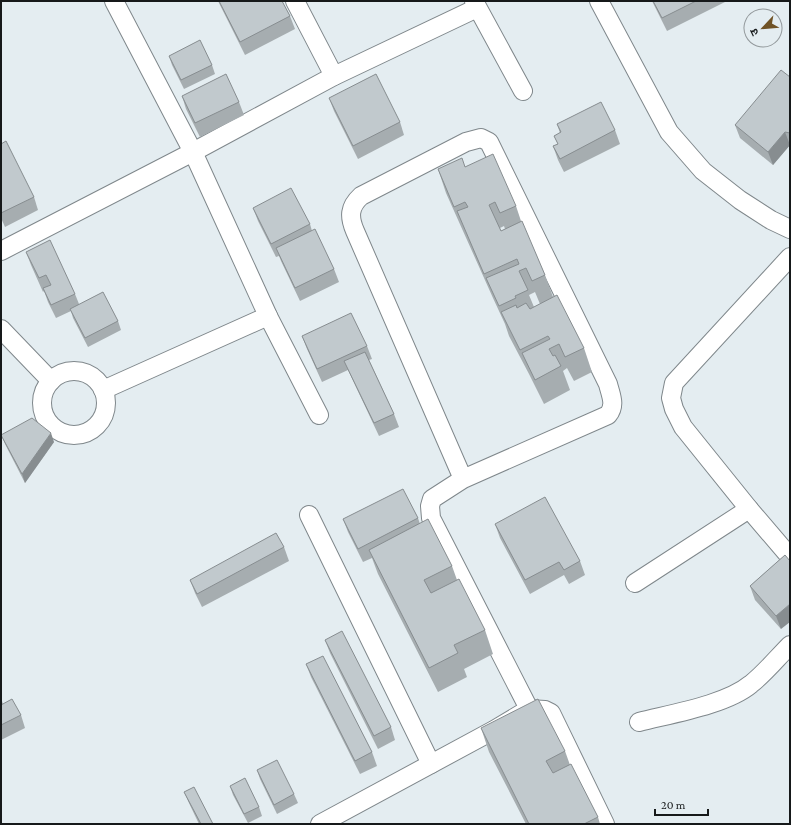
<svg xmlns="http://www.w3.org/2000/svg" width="791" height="825" viewBox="0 0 791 825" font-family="'Crimson Pro','Noto Sans Devanagari',serif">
<rect width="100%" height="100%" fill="#e4edf1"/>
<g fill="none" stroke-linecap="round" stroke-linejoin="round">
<defs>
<g id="street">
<polyline points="114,1 193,152 268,316 319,415"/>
<polyline points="295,1 334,76"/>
<polyline points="474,1 523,91"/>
<polyline points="599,1 669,132 703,171 740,200 771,220 790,229"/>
<polyline points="1,251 193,152 334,76 477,8"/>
<polyline points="790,257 674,383 671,398 674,409 683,427 749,509 790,557"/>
<polyline points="1,329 51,381"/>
<circle cx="74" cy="403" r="32"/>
<polyline points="103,390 268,316"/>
<path d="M463 479 355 231C349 217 349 207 361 196L466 142 481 138 489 142 608 384C611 396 616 405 608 415L463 479 432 499 430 506 431 518 529 709"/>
<polyline points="309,515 431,764"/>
<polyline points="635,583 749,509"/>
<path d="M639 722C670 714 726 705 751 684 765 673 777 658 790 645"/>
<polyline points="320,824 494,730 529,709 545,710 551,713 605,824"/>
</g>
</defs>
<!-- street casing -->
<use href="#street" stroke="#7f878b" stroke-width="20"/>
<!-- street -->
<use href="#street" stroke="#fff" stroke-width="18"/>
</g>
<!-- wall -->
<g fill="#a6adb0" fill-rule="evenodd">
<polygon points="218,1 282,1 290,16 295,29 245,55"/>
<polygon points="652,1 727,1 667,31"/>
<polygon points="169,56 212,65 215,74 184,89 172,65"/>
<polygon points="790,77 790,145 773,165 740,138 735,125"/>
<polygon points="182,96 239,102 244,115 200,137 186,109"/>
<polygon points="329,98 400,122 404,135 358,159 334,111"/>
<polygon points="557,124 615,130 620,144 564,172 558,160 553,146 558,144 554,136 560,133"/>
<polygon points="1,144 34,197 38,210 5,227 1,218"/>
<path d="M465 167 516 206 521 221 545 275 553 297 584 348 592 372 574 381 567 368 563 371 570 390 544 404 529 374 509 336 505 324 493 298 446 193 438 169ZM504 226 505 229 501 231 500 228ZM535 292 540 304 534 307 529 295Z"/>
<polygon points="253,208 310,224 312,231 334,269 339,282 300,301 281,261 279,256 276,257 258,221"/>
<polygon points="26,252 75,294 79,304 118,321 121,330 88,347 73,318 71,311 56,318 48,302 44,291 43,292 31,265"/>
<polygon points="302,336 367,346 372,359 369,360 394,414 399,427 379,436 348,370 322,382 307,349"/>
<polygon points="1,435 54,442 25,483 5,444"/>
<polygon points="418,518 420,524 452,566 457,580 485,630 493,654 464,669 467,677 438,692 378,574 372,558 363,562 348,532 343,519"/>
<polygon points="495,524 580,561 585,575 569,584 564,575 530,594 500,538"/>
<polygon points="284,547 289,561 202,607 195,593 190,580"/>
<polygon points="785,555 781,629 755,600 750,586"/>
<polygon points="325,640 391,727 395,740 378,749 330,653"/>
<polygon points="306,664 372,752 377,766 360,774 311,677"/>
<polygon points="1,698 3,704 21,715 25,728 1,740"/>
<polygon points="481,728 565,751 570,765 598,817 600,824 526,824 489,752"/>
<polygon points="257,770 294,794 298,803 277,814 260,779"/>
<polygon points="230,786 259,807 262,816 248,823 233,795"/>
<polygon points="184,792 213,824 199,824 188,801"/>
</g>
<!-- shaded-wall -->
<g fill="#878d90">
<polygon points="785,132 790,145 773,165 768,152"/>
<polygon points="51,433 54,442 25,483 22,474"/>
<polygon points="790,604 790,622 781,629 776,616"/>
</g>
<!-- building -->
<g fill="#c1c9cd" stroke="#878d90">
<polygon points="219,1 282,1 290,16 240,42"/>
<polygon points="653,1 696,1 662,18"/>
<polygon points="200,40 212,65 181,80 169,56"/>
<polygon points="781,70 790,77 790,133 785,132 768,152 735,125"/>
<polygon points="226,74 239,102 195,123 182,96"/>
<polygon points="376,74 400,122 353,146 329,98"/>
<polygon points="601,102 615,130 560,159 553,146 558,144 554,136 561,132 557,124"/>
<polygon points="6,141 34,197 1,213 1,144"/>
<polygon points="493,154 516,206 500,213 495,202 489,205 501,231 522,221 545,275 532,281 526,268 519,271 528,290 515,296 516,298 499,306 486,278 519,264 517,259 484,274 457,211 468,207 465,202 454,207 438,169 462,158 465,167"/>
<polygon points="291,188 310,224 271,244 253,208"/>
<polygon points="315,229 334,269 295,288 276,248"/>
<polygon points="50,240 75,294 51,305 43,288 51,285 46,275 39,278 26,252"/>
<polygon points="103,292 118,321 85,338 70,309"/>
<polygon points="557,295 584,348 565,357 559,344 549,349 553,356 555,355 561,366 535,380 522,353 550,339 548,336 520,350 501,312 516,305 517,308 526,303 530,309"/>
<polygon points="351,313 367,346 317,369 302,336"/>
<polygon points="365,352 394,414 374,423 344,361"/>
<polygon points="32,418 51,433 22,474 1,435"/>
<polygon points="403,489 418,518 358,549 343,519"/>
<polygon points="545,497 580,561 564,570 559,562 525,580 495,524"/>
<polygon points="428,519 452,566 424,580 431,593 459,579 485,630 454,645 458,653 429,668 369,550"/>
<polygon points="276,533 284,547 197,594 190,580"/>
<polygon points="785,555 790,561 790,604 776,616 750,586"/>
<polygon points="342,631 391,727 374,736 325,640"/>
<polygon points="323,656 372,752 355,761 306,664"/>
<polygon points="12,699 21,715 1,725 1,705"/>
<polygon points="538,699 565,751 546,761 553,773 571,764 598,817 584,824 529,824 481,728"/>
<polygon points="277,760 294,794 274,805 257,770"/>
<polygon points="245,778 259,807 244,814 230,786"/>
<polygon points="194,787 213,824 201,824 184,792"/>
</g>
<!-- border -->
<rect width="791" height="825" fill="none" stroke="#16191a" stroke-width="4"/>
<!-- north arrow -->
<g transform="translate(763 28) rotate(244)"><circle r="19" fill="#e4edf1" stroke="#92989b"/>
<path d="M0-3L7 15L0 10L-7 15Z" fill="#705326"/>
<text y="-6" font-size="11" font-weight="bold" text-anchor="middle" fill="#16191a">उ</text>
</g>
<!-- scale -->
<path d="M655 809v6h53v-6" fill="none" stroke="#16191a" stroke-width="2"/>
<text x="661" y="809" font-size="12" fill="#16191a" stroke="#e4edf1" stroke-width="3" paint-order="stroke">20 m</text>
</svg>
